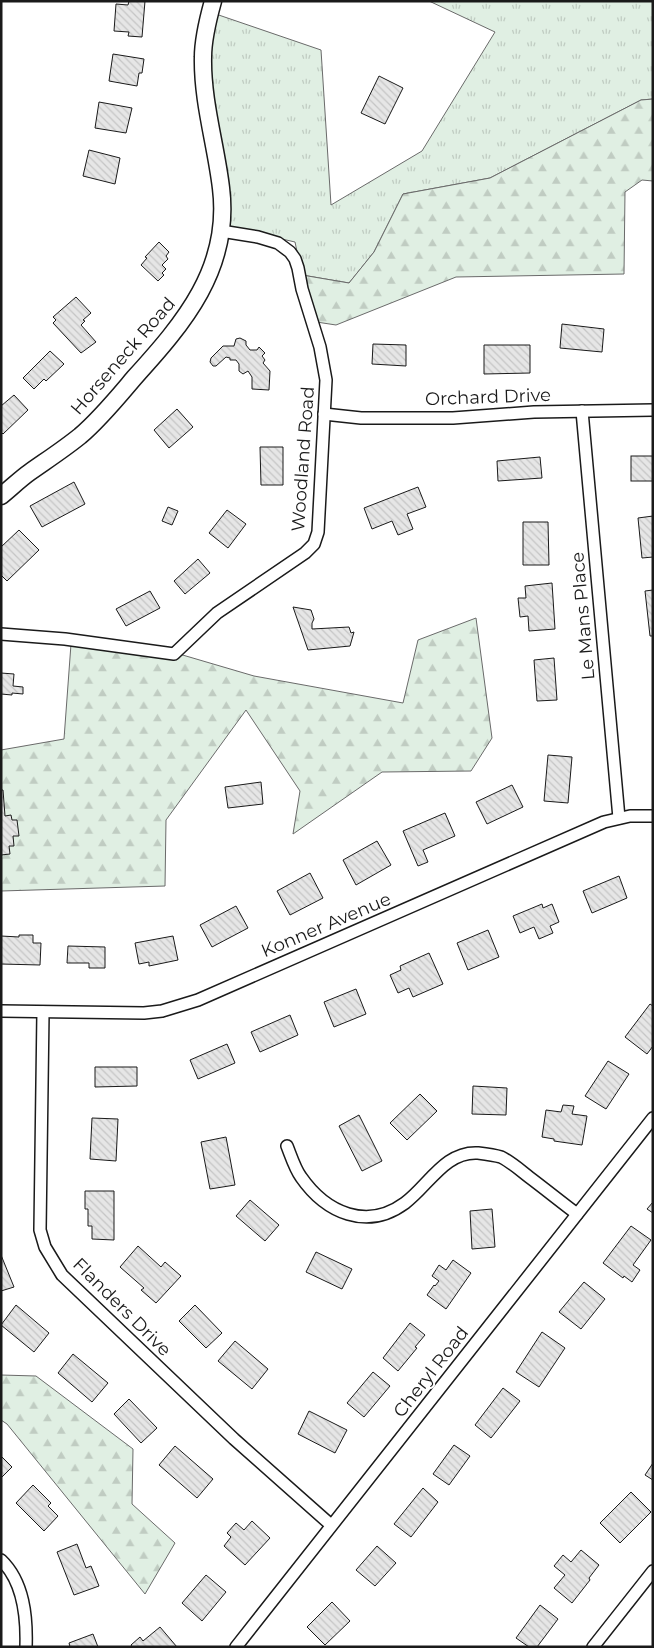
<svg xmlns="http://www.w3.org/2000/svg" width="654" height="1648" viewBox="0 0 654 1648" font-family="Montserrat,sans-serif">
<defs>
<pattern id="grass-tufts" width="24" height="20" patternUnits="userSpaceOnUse" patternTransform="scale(1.25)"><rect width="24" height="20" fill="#e0efe3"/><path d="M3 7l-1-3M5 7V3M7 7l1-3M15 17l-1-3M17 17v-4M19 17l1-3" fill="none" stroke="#c0ccc2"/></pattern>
<pattern id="forest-firs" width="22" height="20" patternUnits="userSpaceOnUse" patternTransform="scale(1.25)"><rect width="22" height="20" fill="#e0efe3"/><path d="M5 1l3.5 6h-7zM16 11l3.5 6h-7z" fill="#c0ccc2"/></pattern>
<pattern id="building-back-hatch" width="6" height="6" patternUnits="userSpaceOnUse" patternTransform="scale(1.25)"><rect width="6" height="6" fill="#e6e6e6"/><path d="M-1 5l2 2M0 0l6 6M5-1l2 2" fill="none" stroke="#c5c5c5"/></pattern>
</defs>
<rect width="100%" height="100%" fill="#fff"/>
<!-- grass -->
<polygon fill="url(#grass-tufts)" stroke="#6a6a6a" points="429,1 653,1 653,99 641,100 490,178 403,194 374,252 349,283 302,275 295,242 221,225 207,11 321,50 331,205 422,151 495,32"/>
<!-- forest -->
<g fill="url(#forest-firs)" stroke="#6a6a6a">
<polygon points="653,99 653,181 642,180 625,192 624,274 456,277 336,325 310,321 302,275 349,283 374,252 403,194 490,178 641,100"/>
<polygon points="476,618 492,738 471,771 382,772 293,834 300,791 246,710 166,820 165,886 1,891 1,750 64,739 71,644 169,651 254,676 403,703 418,640"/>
<polygon points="1,1375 36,1376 133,1449 132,1504 175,1543 145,1594 7,1424 1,1420"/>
</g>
<!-- building -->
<g fill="url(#building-back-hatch)" stroke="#1a1a1a">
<polygon points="129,1 145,1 142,37 128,36 129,32 114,31 116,4 128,5"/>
<polygon points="113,54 144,59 142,73 139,73 137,86 109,81"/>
<polygon points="379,76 403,88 385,124 361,113"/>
<polygon points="99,102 132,108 126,133 95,128"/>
<polygon points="89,150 120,158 115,184 83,176"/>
<polygon points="159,242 169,252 166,256 168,259 162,265 166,269 162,273 164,275 158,281 141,265 147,258 145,257"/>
<polygon points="76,297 91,313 83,320 85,321 81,325 96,342 81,353 53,323 56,320 53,317"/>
<polygon points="562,324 604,329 602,352 560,348"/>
<polygon points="240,338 246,341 246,345 250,350 257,350 259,347 265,353 262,356 265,360 263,363 270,371 269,390 252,389 252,377 248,371 243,374 239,371 239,364 236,360 230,360 230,358 226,357 216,366 213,366 210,362 211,358 223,346 234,346 236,339"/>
<polygon points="373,344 406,345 406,366 372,364"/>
<polygon points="484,345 530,345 530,373 484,374"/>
<polygon points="50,351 64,364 46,381 44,379 34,389 23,378"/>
<polygon points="14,395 28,410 3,434 1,432 1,406"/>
<polygon points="177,409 193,427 169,448 154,430"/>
<polygon points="260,447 283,447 283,485 261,485"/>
<rect x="631" y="456" width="22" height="25"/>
<polygon points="540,457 542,478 498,481 497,461"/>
<polygon points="74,482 85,504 42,527 30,506"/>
<polygon points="418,487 426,507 407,514 413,529 398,535 392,521 372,529 364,508"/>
<polygon points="168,507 178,511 172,525 162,521"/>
<polygon points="227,510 246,524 228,548 209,533"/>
<polygon points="653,516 653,557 642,558 638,518"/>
<polygon points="523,522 548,522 549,565 523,565"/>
<polygon points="19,530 39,550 7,581 1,575 1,547"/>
<polygon points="198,559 210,573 185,594 174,581"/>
<polygon points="552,583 555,629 529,631 528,616 520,617 518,598 526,598 525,586"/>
<polygon points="653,590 653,636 650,636 645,591"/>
<polygon points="150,591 160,608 126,626 116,609"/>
<polygon points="293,607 311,610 314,619 312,623 312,629 349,627 351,633 354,632 350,646 308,650"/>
<polygon points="554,658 557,700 537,701 534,660"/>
<polygon points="1,673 14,674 13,686 23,687 23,694 12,693 12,695 1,694"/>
<polygon points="548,755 572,757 568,803 544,801"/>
<polygon points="261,782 263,804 228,808 225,787"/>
<polygon points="512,785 523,807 487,824 476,802"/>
<polygon points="1,790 3,790 5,816 11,815 12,820 17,820 19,836 13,836 14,846 9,846 10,854 1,855"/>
<polygon points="445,813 455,836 423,850 428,862 418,866 403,831"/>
<polygon points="377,841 391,865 356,885 343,860"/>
<polygon points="310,873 323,898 290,915 277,891"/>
<polygon points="619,876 627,898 592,913 583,891"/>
<polygon points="542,904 543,908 552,904 559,922 550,926 553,933 539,939 534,927 520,933 513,916"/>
<polygon points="236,906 248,928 212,947 200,925"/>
<polygon points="488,930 499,957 468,970 457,943"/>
<polygon points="19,935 33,935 33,943 41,943 40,965 1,964 1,936 19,937"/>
<polygon points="173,936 178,960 149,966 149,962 139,964 135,943"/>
<polygon points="68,946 105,947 105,968 89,968 89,963 67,963"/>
<polygon points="429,953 443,984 413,997 409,988 398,993 390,975 401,970 400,966"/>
<polygon points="356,989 366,1014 334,1027 324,1002"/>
<polygon points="650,1004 653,1006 653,1046 647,1054 625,1037"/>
<polygon points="290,1015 298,1035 260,1052 251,1032"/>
<polygon points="227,1044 235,1063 198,1079 190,1060"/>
<polygon points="608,1061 629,1074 606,1109 585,1096"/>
<polygon points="95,1067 137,1067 137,1086 95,1087"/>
<polygon points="473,1086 507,1088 506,1115 472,1114"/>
<polygon points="420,1094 437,1111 407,1140 390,1123"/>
<polygon points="563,1105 574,1106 572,1114 587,1116 582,1145 554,1141 554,1139 542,1137 546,1110 561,1112"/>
<polygon points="359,1115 382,1161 362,1171 339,1126"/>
<polygon points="92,1118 118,1119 116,1161 90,1159"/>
<polygon points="226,1137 235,1185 210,1189 201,1142"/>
<polygon points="85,1191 114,1191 114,1240 92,1239 92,1226 88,1226 88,1209 85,1209"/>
<polygon points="250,1200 279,1225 265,1241 236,1216"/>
<polygon points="653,1202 653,1213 647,1209"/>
<polygon points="492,1209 495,1247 472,1249 470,1211"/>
<polygon points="631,1226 651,1240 633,1265 640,1270 632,1282 624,1276 623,1278 603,1263"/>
<polygon points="138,1246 161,1267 165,1262 181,1276 156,1303 141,1290 144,1288 120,1267"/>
<polygon points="316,1252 352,1269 342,1289 306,1272"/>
<polygon points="1,1255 14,1287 1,1291"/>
<polygon points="453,1260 471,1273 446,1309 427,1295 434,1285 435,1286 439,1281 432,1276 439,1265 446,1270"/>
<polygon points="584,1282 605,1299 581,1329 559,1312"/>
<polygon points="16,1305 49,1333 34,1352 1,1325"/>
<polygon points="195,1305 222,1333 206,1348 179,1321"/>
<polygon points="410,1323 425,1335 415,1347 417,1348 398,1371 383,1358"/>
<polygon points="542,1332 565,1348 539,1387 516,1372"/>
<polygon points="235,1341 268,1369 252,1389 218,1361"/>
<polygon points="73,1354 108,1383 92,1402 58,1373"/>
<polygon points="373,1372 390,1386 364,1417 347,1403"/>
<polygon points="503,1388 520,1401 491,1438 475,1425"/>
<polygon points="129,1399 157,1428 141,1443 114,1414"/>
<polygon points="309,1411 347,1430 335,1453 298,1434"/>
<polygon points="454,1445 470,1456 449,1485 433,1474"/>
<polygon points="175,1446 213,1479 197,1498 159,1465"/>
<polygon points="1,1456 12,1467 1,1478"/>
<polygon points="653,1463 653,1480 645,1475"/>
<polygon points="33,1485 51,1503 48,1506 58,1516 44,1531 16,1503"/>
<polygon points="423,1488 438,1502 411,1537 394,1524"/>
<polygon points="631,1492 651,1512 620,1543 600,1523"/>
<polygon points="252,1521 270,1538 245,1565 224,1546 231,1537 227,1533 236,1523 244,1530"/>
<polygon points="77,1544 86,1568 91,1566 99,1586 74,1595 57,1552"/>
<polygon points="377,1546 396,1563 375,1586 356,1570"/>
<polygon points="581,1550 599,1565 589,1578 590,1580 572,1603 554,1588 565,1575 554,1566 563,1555 571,1562"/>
<polygon points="206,1575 226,1592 202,1621 182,1603"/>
<polygon points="332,1602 350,1621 325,1645 307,1627"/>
<polygon points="540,1605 558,1619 537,1647 529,1647 516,1638"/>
<polygon points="160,1627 177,1647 132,1647 131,1645 140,1637 143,1641"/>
<polygon points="93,1634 98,1647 70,1647 69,1643"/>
</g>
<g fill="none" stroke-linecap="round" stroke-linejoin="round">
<defs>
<g id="street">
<polyline points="582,411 619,818"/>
<polyline points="324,414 361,418 453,418 534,412 653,410"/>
<polyline points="1,634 65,639 174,654 217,613 305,553 314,544 318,532 326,380 320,347 302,289 298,268 295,259 290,252 278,243 258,237 221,231"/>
<polyline points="1,1011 144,1013 162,1011 198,1000 604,822 630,816 653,816"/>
<polyline points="43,1012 40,1230 45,1247 62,1275 234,1439 331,1525"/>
<path d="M287 1146C291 1156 295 1169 301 1177 326 1213 367 1231 405 1203 429 1185 445 1151 478 1153 486 1154 494 1155 501 1157 511 1162 520 1170 529 1177 545 1189 561 1202 577 1214"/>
<path d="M1 1560C24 1582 27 1617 26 1647"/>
<polyline points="236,1647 653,1118"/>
<polyline points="593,1647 653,1571"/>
</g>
<path id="secondary" d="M1 496C11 488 20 479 30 472 47 460 64 449 80 436 100 419 117 398 134 378 184 323 231 268 221 188 216 145 202 101 203 57 203 38 208 19 213 1"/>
</defs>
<!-- street casing -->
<use href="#street" stroke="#1a1a1a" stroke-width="14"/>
<!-- secondary casing -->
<use href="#secondary" stroke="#1a1a1a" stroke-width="19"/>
<!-- street -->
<use href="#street" stroke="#fff" stroke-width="11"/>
<!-- secondary -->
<use href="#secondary" stroke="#fff" stroke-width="16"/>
</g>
<g text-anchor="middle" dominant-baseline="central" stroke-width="4" stroke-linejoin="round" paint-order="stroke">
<!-- street labels -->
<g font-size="18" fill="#1a1a1a" stroke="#fff">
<text transform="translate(123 356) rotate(-49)">Horseneck Road</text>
<text transform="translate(488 397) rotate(-2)">Orchard Drive</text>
<text transform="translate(303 459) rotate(-86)">Woodland Road</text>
<text transform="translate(583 616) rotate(-95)">Le Mans Place</text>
<text transform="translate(326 925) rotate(-23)">Konner Avenue</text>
<text transform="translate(122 1307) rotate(45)">Flanders Drive</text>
<text transform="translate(431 1372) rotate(-52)">Cheryl Road</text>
</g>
</g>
<!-- border -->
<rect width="654" height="1648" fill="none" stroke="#1a1a1a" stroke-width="5"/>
</svg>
